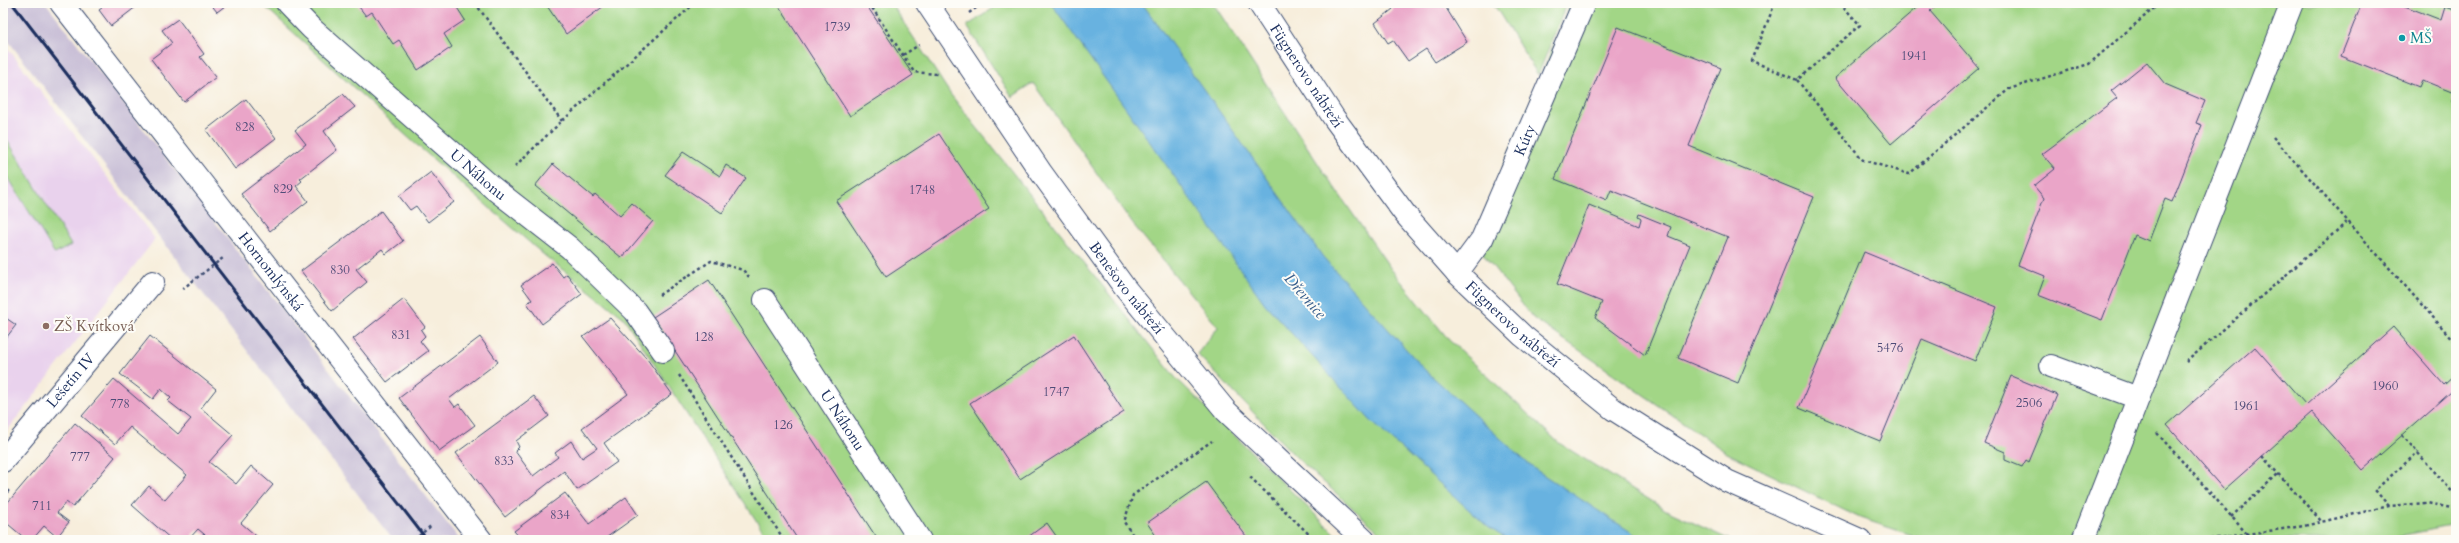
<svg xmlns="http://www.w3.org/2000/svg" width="2459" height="543" viewBox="0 0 2459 543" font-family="Cardo,serif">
<rect width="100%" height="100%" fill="#fdfcf7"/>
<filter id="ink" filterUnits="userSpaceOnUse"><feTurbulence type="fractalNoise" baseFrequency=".025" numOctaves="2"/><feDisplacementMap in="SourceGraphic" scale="8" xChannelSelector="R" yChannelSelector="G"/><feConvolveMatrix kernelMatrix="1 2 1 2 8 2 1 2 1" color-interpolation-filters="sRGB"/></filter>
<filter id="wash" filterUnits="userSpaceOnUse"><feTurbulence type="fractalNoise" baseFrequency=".012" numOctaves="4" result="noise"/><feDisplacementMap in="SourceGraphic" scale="16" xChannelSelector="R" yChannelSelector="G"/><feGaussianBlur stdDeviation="0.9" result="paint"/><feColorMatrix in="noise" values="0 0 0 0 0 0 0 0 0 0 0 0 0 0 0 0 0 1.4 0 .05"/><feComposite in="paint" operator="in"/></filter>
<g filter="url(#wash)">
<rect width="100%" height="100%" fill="#f7eedc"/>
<!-- built -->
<polygon fill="#e9d2ed" points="3,42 155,239 3,436"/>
<!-- industrial -->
<polygon fill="#c9bfd7" points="3,3 46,3 460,540 393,540 3,34"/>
<!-- green -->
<g fill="#a2d686" stroke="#5e8272">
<polygon points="261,3 891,3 951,95 1175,377 1341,540 769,540 624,318 544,255 410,139"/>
<polygon points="1001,3 1213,3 1321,168 1391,269 1449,340 1559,443 1666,510 1730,540 1388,540 1298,459 1197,354 1218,327 1132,223 1033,83 1012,97 967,26"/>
<polygon points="1493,3 1567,3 1538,75"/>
<polygon points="1571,3 2456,3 2456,525 2378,540 1927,540 1860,518 1727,453 1533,318 1473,241"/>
<polygon points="3,133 71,245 55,254 3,169"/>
</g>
<!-- water -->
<polygon fill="#67b2e0" stroke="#41709f" points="1051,3 1142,3 1323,257 1424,369 1533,468 1643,540 1508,540 1488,527 1371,421 1265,304"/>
<g id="blocks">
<!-- building -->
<g fill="#eaa5c8">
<polygon points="98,3 141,3 111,26 99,10 102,8"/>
<polygon points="210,3 229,3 217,12"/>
<polygon points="356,3 454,3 465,20 444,34 452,47 418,70 399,40 393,44 372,12 366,16"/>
<polygon points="545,3 608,3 566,34"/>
<polygon points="777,3 865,3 913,75 850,116"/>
<polygon points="1389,3 1443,3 1467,42 1435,62 1426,49 1408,61 1393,40 1388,43 1375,23 1393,9"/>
<polygon points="1922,3 1939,3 1930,11 1979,68 1891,144 1835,78"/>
<polygon points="2362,3 2397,3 2441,20 2445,7 2456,11 2456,103 2452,101 2454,93 2422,80 2419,87 2341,56"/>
<polygon points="178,19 204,54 200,57 216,77 184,102 151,59 172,43 162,30"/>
<polygon points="1618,27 1721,68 1689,146 1814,197 1738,383 1678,358 1728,237 1611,190 1607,200 1555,179"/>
<polygon points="2147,62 2165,84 2205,101 2196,123 2202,125 2172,202 2165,199 2149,241 2135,235 2102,320 2038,295 2045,276 2018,265 2044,198 2034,186 2055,169 2042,154 2117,98 2111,91"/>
<polygon points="343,94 355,107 324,131 337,150 300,179 302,181 296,186 308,201 270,231 241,194 306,144 295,130"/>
<polygon points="246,99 276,138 235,169 206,130"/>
<polygon points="939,134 989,209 886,277 836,201"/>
<polygon points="683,152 720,176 726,165 746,178 722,213 665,175"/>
<polygon points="553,164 593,197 595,194 620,216 632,203 653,221 622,258 535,186"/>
<polygon points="431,172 454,202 428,222 416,206 410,210 399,196"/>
<polygon points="1589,205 1639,226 1641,219 1638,217 1639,214 1671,227 1668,236 1690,245 1645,355 1595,318 1602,302 1557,284"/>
<polygon points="381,211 403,241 386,254 382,249 356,269 367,282 332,311 301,271"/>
<polygon points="1864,252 1997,307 1975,361 1922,339 1880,441 1799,408"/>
<polygon points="552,263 563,277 567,274 582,294 542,324 527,303 532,300 521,285"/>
<polygon points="709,280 878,540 798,540 653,317"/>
<polygon points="404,299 425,327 421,330 425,336 420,341 428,351 387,382 353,339"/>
<polygon points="3,316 16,325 3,342"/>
<polygon points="610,318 647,359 672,394 604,443 617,462 577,490 564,471 505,517 456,453 534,396 549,416 516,441 519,447 515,451 533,476 558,457 555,453 571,441 582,458 597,448 582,428 628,394 583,337"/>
<polygon points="2393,327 2444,385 2456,374 2456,398 2451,392 2363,470 2312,412 2224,490 2167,425 2255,347 2306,405"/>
<polygon points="1074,335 1124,412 1020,479 970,403"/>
<polygon points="150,336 216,389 201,408 233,435 209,462 236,484 251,466 273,485 241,523 261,540 211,540 198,529 188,540 172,540 132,505 149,486 165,500 187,475 130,427 115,444 82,416 114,379 178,434 191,419 168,401 171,398 161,389 153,399 120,374"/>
<polygon points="480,337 498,362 449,399 455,407 459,404 475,425 439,451 399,398"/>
<polygon points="2011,376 2057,395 2029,462 2026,460 2022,467 2005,460 2005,452 1984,443"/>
<polygon points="75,423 115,457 73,507 66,502 57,513 69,522 57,537 44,526 32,540 27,540 3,520 3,508"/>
<polygon points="1206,482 1249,540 1159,540 1147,523"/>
<polygon points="565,493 589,524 626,497 638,515 603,540 522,540 514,531"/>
<polygon points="1047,523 1059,540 1024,540"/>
</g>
</g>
</g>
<g filter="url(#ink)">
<use href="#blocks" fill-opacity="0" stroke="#3c4c71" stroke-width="1"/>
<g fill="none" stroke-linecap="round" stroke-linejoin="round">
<defs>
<g id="minor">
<path id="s1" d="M61 3 481 540"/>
<path id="s2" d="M287 3 311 28 493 188 570 248 635 311 663 351"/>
<path id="s3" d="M927 3 1040 171 1125 288 1226 411 1364 540"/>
<path id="s4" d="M1259 3 1334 118 1405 214 1457 273 1523 336 1613 409 1727 481 1860 540"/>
<path id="s5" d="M1457 273 1482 239 1584 3"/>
<path id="s6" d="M765 300 920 540"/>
<polyline points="2051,366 2138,398"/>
<path id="s7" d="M3 461 153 282"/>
<polyline points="2083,540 2292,3"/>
</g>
</defs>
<!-- minor casing -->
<use href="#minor" stroke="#3c4c71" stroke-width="24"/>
<!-- path -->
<g stroke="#3c4c71" stroke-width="2.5" stroke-dasharray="3 3" stroke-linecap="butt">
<polyline points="475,3 562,121"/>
<polyline points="869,3 914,72 937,74"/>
<polyline points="1775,3 1752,61 1797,80 1860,25 1840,3"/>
<polyline points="969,13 983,3"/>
<polyline points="903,55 919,45"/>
<polyline points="1797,80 1863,160 1909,174 2009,89 2089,64 2160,3"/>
<polyline points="2273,137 2454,341 2456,339"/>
<polyline points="515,166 562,121 695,3"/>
<polyline points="182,289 223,258"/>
<polyline points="659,295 711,261 743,270 749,277"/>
<polyline points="2186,362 2348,221"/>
<polyline points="679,375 784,540"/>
<polyline points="2157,433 2247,534"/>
<polyline points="2402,435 2456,496"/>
<polyline points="2262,456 2322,522"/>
<polyline points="1250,477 1315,540"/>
<polyline points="3,497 9,490"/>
<polyline points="2389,506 2375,490 2418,452"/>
<polyline points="2231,517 2278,474"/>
<polyline points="414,540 432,525"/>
<polyline points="1136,540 1124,522 1133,495 1212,441"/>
<polyline points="2204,540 2304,526 2389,506 2427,503 2456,509"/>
</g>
<!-- minor -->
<use href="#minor" stroke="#fff" stroke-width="22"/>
<!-- rail -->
<polyline stroke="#1b2f5e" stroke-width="3" points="12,3 427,540"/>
</g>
</g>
<!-- markers -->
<circle fill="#0f9aa8" stroke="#fdfcf7" stroke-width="1.5" cx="2402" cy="38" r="4"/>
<circle fill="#8d6e63" stroke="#fdfcf7" stroke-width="1.5" cx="46" cy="326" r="4"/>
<g text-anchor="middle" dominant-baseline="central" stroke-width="4" stroke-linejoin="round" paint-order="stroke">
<!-- number labels -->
<g font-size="13" fill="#4f4c78">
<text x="837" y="27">1739</text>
<text x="1914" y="56">1941</text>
<text x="245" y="127">828</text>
<text x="283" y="189">829</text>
<text x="922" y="190">1748</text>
<text x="340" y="270">830</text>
<text x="401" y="335">831</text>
<text x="704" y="337">128</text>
<text x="1890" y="348">5476</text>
<text x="2385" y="386">1960</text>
<text x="1056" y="392">1747</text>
<text x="2029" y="403">2506</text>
<text x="120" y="404">778</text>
<text x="2246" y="406">1961</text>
<text x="783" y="425">126</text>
<text x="80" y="457">777</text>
<text x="504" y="461">833</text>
<text x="42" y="506">711</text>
<text x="560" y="515">834</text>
</g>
<!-- culture labels -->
<g font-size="15" fill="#0d838f" stroke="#fdfcf7" text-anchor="start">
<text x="2410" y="38">MŠ</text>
</g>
<!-- street labels -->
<g font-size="15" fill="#1b2f5e" stroke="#fdfcf7">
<text stroke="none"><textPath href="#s4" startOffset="87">Fügnerovo nábřeží</textPath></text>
<text stroke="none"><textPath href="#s5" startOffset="150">Kúty</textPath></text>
<text stroke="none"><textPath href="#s2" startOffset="257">U Náhonu</textPath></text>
<text stroke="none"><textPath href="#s1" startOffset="341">Hornomlýnská</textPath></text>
<text stroke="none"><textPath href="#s3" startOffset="348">Benešovo nábřeží</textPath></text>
<text stroke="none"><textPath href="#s4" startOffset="411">Fügnerovo nábřeží</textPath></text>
<text stroke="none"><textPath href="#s7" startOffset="105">Lešetín IV</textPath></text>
<text stroke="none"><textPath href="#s6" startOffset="143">U Náhonu</textPath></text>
</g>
<!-- education labels -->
<g font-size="15" fill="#785e54" stroke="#fdfcf7" text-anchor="start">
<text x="54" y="326">ZŠ Kvítková</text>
</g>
<!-- water labels -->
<g font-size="16" font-style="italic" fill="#365d8c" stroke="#fdfcf7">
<text transform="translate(1305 296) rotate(49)">Dřevnice</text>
</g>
</g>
<!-- margin -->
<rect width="2459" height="543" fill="none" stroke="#fdfcf7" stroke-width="16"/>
</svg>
